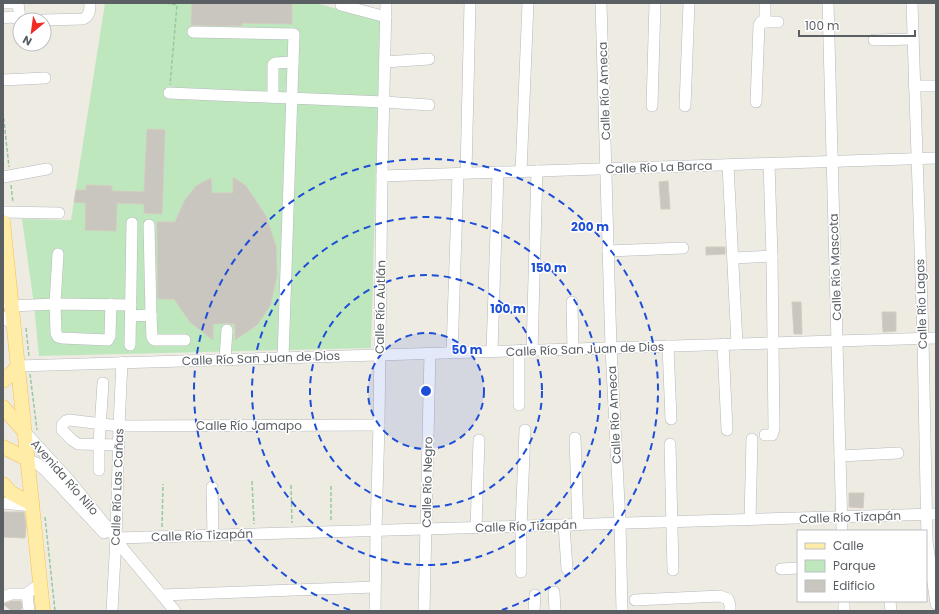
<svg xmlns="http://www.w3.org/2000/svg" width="939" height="614" viewBox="0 0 939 614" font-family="Poppins,sans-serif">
<rect width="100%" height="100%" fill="#eeebe2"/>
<!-- green -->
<polygon fill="#bfe7bd" points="105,3 316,3 380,21 371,348 39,356 34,305 22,219 71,220"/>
<!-- building -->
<g fill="#c9c5bf" stroke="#d3ccc0">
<polygon points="192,3 292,3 292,24 242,23 242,26 191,25"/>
<polygon points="147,129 165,130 162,214 144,213 144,204 117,203 116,231 85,230 86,203 74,202 76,190 86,190 86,185 112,186 112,191 144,192"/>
<polygon points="233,177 246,186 266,216 276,246 277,276 270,306 257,325 235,340 235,324 227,323 213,324 213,340 190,322 174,299 158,299 157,222 175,222 185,200 196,186 211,178 212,193 233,193"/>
<polygon points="668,181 670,209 661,209 659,182"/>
<polygon points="706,247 725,247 725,254 706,255"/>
<polygon points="792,302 801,302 802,334 794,334"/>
<polygon points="882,312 896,312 896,331 883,332"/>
<polygon points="849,493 864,493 863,508 849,507"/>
<polygon points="3,512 24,512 26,526 25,538 3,537"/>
<polygon points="12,601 21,601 22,608 19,611 12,611 3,604"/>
</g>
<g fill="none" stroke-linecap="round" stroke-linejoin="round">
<defs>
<g id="minor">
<polyline points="3,3 16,3"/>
<polyline points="18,3 20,19"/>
<polyline points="601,3 611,348 620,523 622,611"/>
<polyline points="765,3 765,22"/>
<polyline points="828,3 842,531"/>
<polyline points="912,3 923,338 927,541 936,604"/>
<polyline points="341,5 386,17"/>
<polyline points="3,18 11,17 22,20"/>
<path d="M44 20 83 19C90 16 90 9 90 3"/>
<polyline points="193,32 294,34 283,358"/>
<polyline points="874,40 913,39"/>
<polyline points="385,62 429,59"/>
<polyline points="3,80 45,78"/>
<polyline points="914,86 936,86"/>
<polyline points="169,93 384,102 429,105"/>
<polyline points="273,97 273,65 275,63 293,62"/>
<polyline points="756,102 759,25 761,22 778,22"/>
<polyline points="652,106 655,3"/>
<polyline points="685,106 689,3"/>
<polyline points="728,165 737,344"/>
<polyline points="521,172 528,3"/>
<polyline points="466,173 470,3"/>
<polyline points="382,176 936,158"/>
<polyline points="3,177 47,169"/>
<polyline points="3,212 59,213"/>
<polyline points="149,225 151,315"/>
<polyline points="608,251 683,248"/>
<polyline points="58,254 55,304 56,333 58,337 62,338 108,340 110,336 111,304"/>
<polyline points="733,258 772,256"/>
<polyline points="3,300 11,306 55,304 131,305"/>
<polyline points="572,302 573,349"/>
<polyline points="131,316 151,315 152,337 154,340 185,340"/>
<polyline points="3,317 6,320 13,323"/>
<polyline points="723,344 727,430"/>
<polyline points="130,345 132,223"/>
<polyline points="668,346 671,419"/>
<polyline points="519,350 519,405"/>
<polyline points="532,350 537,171"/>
<polyline points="492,351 498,172"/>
<polyline points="452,352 458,174"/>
<polyline points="225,359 227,330"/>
<polyline points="18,366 936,338"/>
<polyline points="24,431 69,480 116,538 124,550 175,611"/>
<polyline points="765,435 772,435 774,429 772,256 769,164"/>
<polyline points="575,438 578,525"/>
<polyline points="670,444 673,570"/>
<polyline points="119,445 78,444 72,440 62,430 62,425 66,421 69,420 119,426 379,425"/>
<polyline points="840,456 898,453"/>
<polyline points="27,459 38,464 45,470 104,533"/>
<polyline points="99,470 99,444 103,383"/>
<polyline points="212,487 213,535"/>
<polyline points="3,503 32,506"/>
<polyline points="750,520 752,439"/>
<polyline points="564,525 567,569"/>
<polyline points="476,528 479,440"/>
<polyline points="116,538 936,514"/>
<polyline points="781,569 798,568"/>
<polyline points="521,572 521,526 525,430"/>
<polyline points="554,592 555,611"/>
<polyline points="162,595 375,587"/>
<polyline points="3,597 11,594 27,594"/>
<polyline points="635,600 720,596 728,599 730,605 730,611"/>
<polyline points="844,601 844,611"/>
<polyline points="890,601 891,611"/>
<polyline points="29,611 27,594 29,592 40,584"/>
<polyline points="112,611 116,538 119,426 122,362"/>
<polyline points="375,611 376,530 379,425 382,176 386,3"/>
<polyline points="424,611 430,353"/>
<polyline points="534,611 535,595"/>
</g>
<g id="major">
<polyline points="3,222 43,611"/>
<polyline points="3,381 12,373 18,366"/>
<polyline points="3,407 24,431"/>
<polyline points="3,447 27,459"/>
<polyline points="3,484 11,493 32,504"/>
</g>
</defs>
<!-- minor casing -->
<use href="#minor" stroke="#b5b9bd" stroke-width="12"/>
<!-- major casing -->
<use href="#major" stroke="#f8c151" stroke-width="15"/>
<!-- path -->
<g stroke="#95c9a2" stroke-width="1.5" stroke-dasharray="4 2" stroke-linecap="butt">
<polyline points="166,3 177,5 170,85"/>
<polyline points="3,112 9,167"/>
<polyline points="11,185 13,203"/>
<polyline points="26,328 29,356"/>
<polyline points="30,374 37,430"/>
<polyline points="252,481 254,524"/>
<polyline points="291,485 292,523"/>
<polyline points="331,486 331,522"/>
<polyline points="45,517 55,611"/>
<polyline points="162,527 163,484"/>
</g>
<!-- minor -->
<use href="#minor" stroke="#fff" stroke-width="11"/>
<!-- major -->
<use href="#major" stroke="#ffeca6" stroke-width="14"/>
</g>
<!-- distance rings -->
<circle cx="426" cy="391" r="58" fill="#1d4ed8" fill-opacity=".12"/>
<g fill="none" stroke="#1d4ed8" stroke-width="2" stroke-dasharray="7 5">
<circle cx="426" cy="391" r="58"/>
<circle cx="426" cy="391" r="116"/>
<circle cx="426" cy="391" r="174"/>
<path d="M350 610A232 232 0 1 1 502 610"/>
</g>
<g text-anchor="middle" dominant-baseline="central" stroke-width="3" stroke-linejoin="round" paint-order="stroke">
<!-- street labels -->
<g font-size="12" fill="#5a5f64" stroke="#fff">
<text transform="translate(604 91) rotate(-92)">Calle Río Ameca</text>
<text transform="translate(659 167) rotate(-2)">Calle Río La Barca</text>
<text transform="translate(835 267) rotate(-92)">Calle Río Mascota</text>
<text transform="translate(921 304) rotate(-92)">Calle Río Lagos</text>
<text transform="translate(380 307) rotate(-89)">Calle Río Autlán</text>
<text transform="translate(585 349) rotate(-2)">Calle Río San Juan de Dios</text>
<text transform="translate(261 358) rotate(-2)">Calle Río San Juan de Dios</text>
<text transform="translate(614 415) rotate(-93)">Calle Río Ameca</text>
<text x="249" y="425">Calle Río Jamapo</text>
<text transform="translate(65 477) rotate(49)">Avenida Río Nilo</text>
<text transform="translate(427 482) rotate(-89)">Calle Río Negro</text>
<text transform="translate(117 487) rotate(-88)">Calle Río Las Cañas</text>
<text transform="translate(850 517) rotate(-2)">Calle Río Tizapán</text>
<text transform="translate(526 526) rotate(-2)">Calle Río Tizapán</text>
<text transform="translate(202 535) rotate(-2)">Calle Río Tizapán</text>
</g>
</g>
<circle cx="426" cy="391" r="6" fill="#1d4ed8" stroke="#fff" stroke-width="2"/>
<g font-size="12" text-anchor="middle" font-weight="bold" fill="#1d4ed8" stroke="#fff" stroke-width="3" stroke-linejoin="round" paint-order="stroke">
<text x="590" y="231">200 m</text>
<text x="549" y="272">150 m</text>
<text x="508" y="313">100 m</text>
<text x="467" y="354">50 m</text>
</g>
<!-- border -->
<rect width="939" height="614" fill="none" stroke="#5a5f64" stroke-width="8"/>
<!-- legend -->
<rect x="797" y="530" width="130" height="72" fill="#ffffff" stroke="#bdbfc1"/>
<rect x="805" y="543" width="20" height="6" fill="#ffeca6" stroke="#bdbfc1"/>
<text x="833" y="550" font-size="12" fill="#5a5f64">Calle</text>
<rect x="805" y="560" width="20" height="12" fill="#bfe7bd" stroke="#bdbfc1"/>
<text x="833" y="570" font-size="12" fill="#5a5f64">Parque</text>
<rect x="805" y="580" width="20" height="12" fill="#c9c5bf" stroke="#bdbfc1"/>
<text x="833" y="590" font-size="12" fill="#5a5f64">Edificio</text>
<!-- north arrow -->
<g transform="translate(32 32) rotate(209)"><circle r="19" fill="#ffffff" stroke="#bdbfc1"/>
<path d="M0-3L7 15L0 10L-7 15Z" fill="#f12a25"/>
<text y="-6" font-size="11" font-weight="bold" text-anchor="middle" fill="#5a5f64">N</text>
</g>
<!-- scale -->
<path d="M799 30v6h116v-6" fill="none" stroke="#5a5f64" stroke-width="2"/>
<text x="805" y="30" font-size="12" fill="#5a5f64" stroke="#ffffff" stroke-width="3" paint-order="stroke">100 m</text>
</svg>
